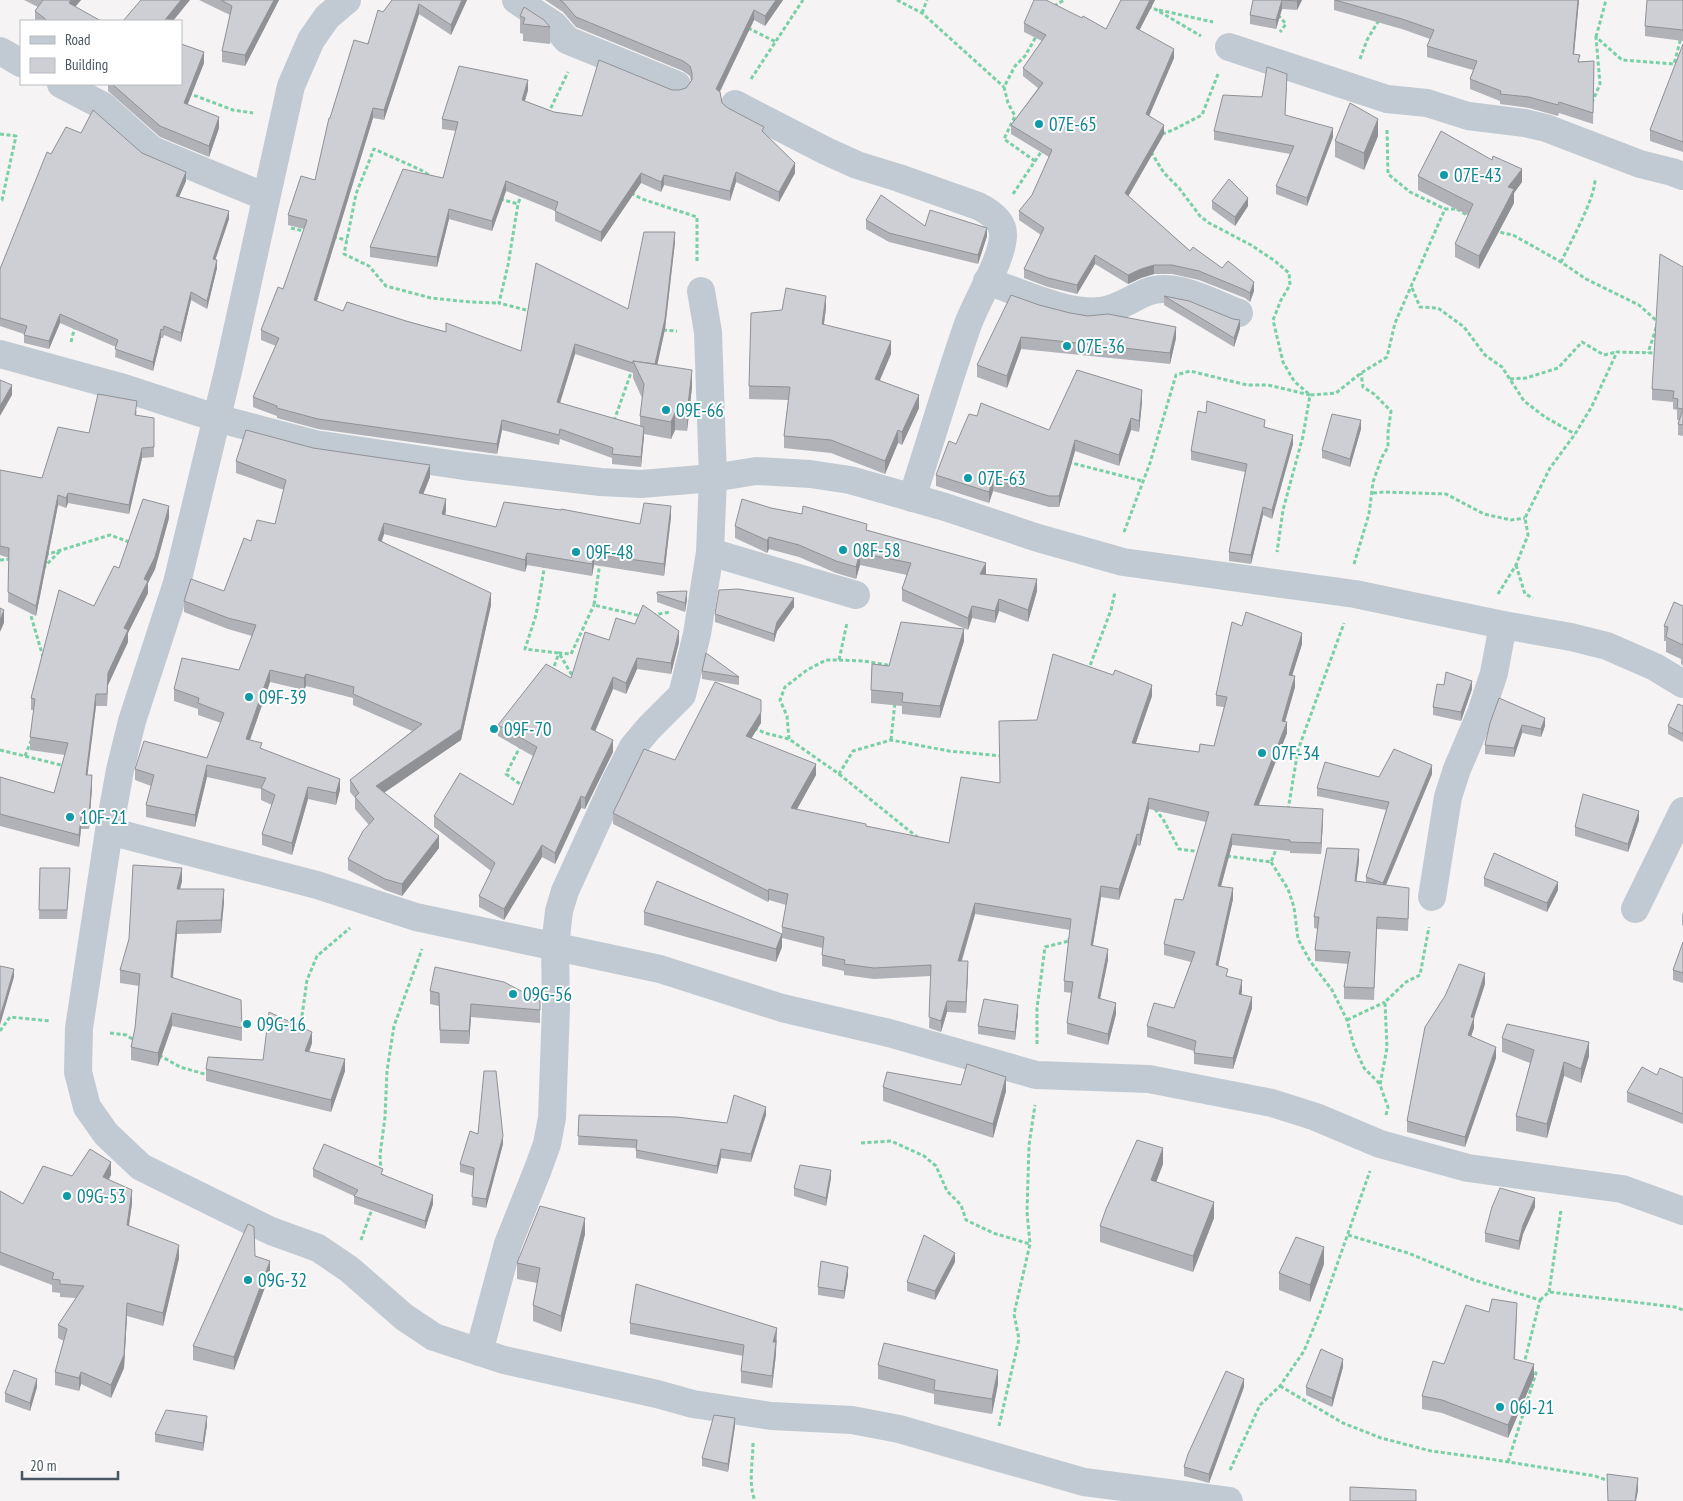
<svg xmlns="http://www.w3.org/2000/svg" width="1683" height="1501" viewBox="0 0 1683 1501" font-family="'PT Sans Narrow',sans-serif">
<rect width="100%" height="100%" fill="#f5f3f3"/>
<g fill="none" stroke-linecap="round" stroke-linejoin="round">
<!-- path -->
<g stroke="#7ad0a6" stroke-width="3" stroke-dasharray="4 2.5" stroke-linecap="butt">
<polyline points="897,0 922,13 1004,87"/>
<polyline points="1054,6 1064,0"/>
<polyline points="1148,6 1155,9 1201,36"/>
<polyline points="1159,10 1213,22"/>
<polyline points="922,13 927,0"/>
<polyline points="1278,15 1286,24 1280,32"/>
<polyline points="748,28 776,42"/>
<polyline points="1596,37 1606,0"/>
<polyline points="1360,59 1367,40 1379,20"/>
<polyline points="751,79 803,0"/>
<polyline points="188,93 233,110 253,113"/>
<polyline points="1592,103 1600,84 1596,37 1622,60 1674,64 1683,30"/>
<polyline points="548,114 568,72"/>
<polyline points="1387,130 1388,174 1410,192 1445,209"/>
<polyline points="0,134 16,136 2,200 0,200"/>
<polyline points="1162,134 1173,130 1202,115 1218,74"/>
<polyline points="1151,152 1164,173 1179,188 1200,216 1209,223 1251,245 1275,261 1289,273 1290,285 1281,300 1273,320 1283,362 1294,381 1310,395 1336,393 1361,373 1387,357 1395,323 1445,209 1457,209 1458,206"/>
<polyline points="1035,161 1004,139 1015,116 1008,103 1004,87 1015,66 1025,56 1037,35"/>
<polyline points="434,178 421,170 374,149 356,194 344,254 369,266 386,286 431,298 470,302 499,303"/>
<polyline points="522,193 518,204 508,265 499,303 530,311"/>
<polyline points="631,193 642,199 697,217 697,262"/>
<polyline points="1013,194 1043,149"/>
<polyline points="500,199 518,204"/>
<polyline points="1457,209 1470,217"/>
<polyline points="291,228 307,232"/>
<polyline points="1494,231 1513,235 1561,262 1586,279 1639,305 1658,322 1648,353"/>
<polyline points="333,237 347,240"/>
<path d="M1561 262C1570 243 1596 197 1595 178"/>
<polyline points="1412,288 1420,307 1438,308 1464,327 1485,355 1502,367 1524,401 1545,417 1575,434"/>
<polyline points="663,330 677,331"/>
<polyline points="71,342 75,326"/>
<polyline points="1510,379 1526,378 1558,368 1582,342 1604,355 1616,352"/>
<polyline points="614,421 632,370"/>
<polyline points="1068,462 1142,481"/>
<polyline points="1373,493 1384,492 1446,494 1484,514 1511,520 1525,518"/>
<polyline points="1124,532 1150,463 1176,375 1190,371 1247,385 1268,385 1310,395 1303,436 1283,510 1277,552"/>
<polyline points="45,555 110,535 132,543"/>
<polyline points="0,560 12,559"/>
<polyline points="600,562 594,605 641,616"/>
<polyline points="545,564 536,615 525,649 559,653 573,677"/>
<polyline points="1354,564 1369,514 1373,482 1382,457 1388,447 1388,432 1391,411 1374,394 1363,387 1361,373"/>
<polyline points="1516,565 1525,594 1533,598"/>
<polyline points="43,568 60,551"/>
<polyline points="1498,594 1516,565 1528,535 1525,518 1550,468 1575,434 1592,406 1617,352 1657,353"/>
<polyline points="33,610 31,616 43,657"/>
<polyline points="652,615 671,612"/>
<polyline points="839,660 864,661 893,666"/>
<polyline points="1088,671 1111,610 1115,592"/>
<polyline points="552,672 559,653 571,654 594,605"/>
<polyline points="754,728 765,733 789,739 839,774 853,751 891,740 949,751 1002,756"/>
<polyline points="789,739 787,716 780,700 785,687 807,670 826,660 839,660 847,623"/>
<polyline points="891,740 895,702"/>
<polyline points="521,745 506,774 523,786"/>
<polyline points="0,750 65,766"/>
<polyline points="25,756 31,741"/>
<polyline points="839,774 917,837"/>
<polyline points="1155,809 1163,819 1179,849 1201,852"/>
<polyline points="1288,810 1298,750 1344,623"/>
<polyline points="1227,856 1271,862 1277,847"/>
<polyline points="1271,862 1288,889 1294,907 1298,939 1310,961 1332,990 1347,1020 1354,1046 1364,1068 1380,1084"/>
<polyline points="1347,1020 1385,1002"/>
<polyline points="295,1027 302,1016 307,980 317,956 350,928"/>
<polyline points="0,1031 10,1017 50,1021"/>
<polyline points="110,1033 126,1035 134,1040"/>
<polyline points="1037,1044 1037,1008 1045,947 1069,941 1069,938"/>
<polyline points="159,1055 180,1067 208,1075"/>
<polyline points="1386,1115 1388,1107 1380,1085 1387,1048 1385,1002 1406,982 1420,975 1429,927"/>
<polyline points="861,1143 891,1141 924,1156 936,1166 947,1191 961,1205 966,1220 993,1233 1030,1244"/>
<polyline points="381,1172 380,1155 385,1117 387,1071 394,1026 422,949"/>
<polyline points="1348,1235 1408,1253 1474,1280 1540,1300 1524,1364"/>
<polyline points="361,1240 372,1209"/>
<polyline points="1549,1292 1561,1210"/>
<polyline points="1540,1300 1549,1292 1675,1307 1683,1310"/>
<polyline points="1280,1386 1343,1423 1381,1438 1431,1451 1490,1459 1595,1476 1609,1481"/>
<polyline points="999,1426 1019,1339 1014,1314 1030,1244 1027,1212 1029,1145 1035,1105"/>
<path d="M753 1443C753 1462 748 1483 755 1501"/>
<polyline points="1508,1462 1536,1373 1532,1371"/>
<polyline points="1230,1470 1260,1405 1280,1386 1304,1351 1321,1310 1370,1171"/>
</g>
<!-- minor -->
<g stroke="#c1cad2" stroke-width="28">
<polyline points="347,0 327,17 311,40 291,86 229,367 177,583 132,721 120,770 109,831 79,1028 78,1072 87,1107 106,1134 141,1167 271,1231 318,1248 349,1269 404,1317 434,1337 504,1360 657,1394 693,1404 771,1416 852,1420 899,1429 1084,1482 1229,1501"/>
<polyline points="516,0 554,25 567,40 677,85"/>
<polyline points="1229,47 1387,99 1427,103 1468,116 1525,123 1546,128 1640,164 1672,172 1683,176"/>
<polyline points="0,51 21,63"/>
<polyline points="61,84 103,106 152,150 266,197"/>
<path d="M735 104 826 151 857 165 899 178 978 206C990 212 1004 221 1003 236 1002 260 977 300 968 324 948 381 931 440 912 498"/>
<path d="M987 281C1020 292 1067 315 1101 311 1118 309 1132 298 1147 292 1175 281 1212 303 1239 313"/>
<polyline points="0,354 124,388 216,418 315,444 464,466 600,482 641,484 713,478 756,471 810,474 850,480 945,507 1038,538 1123,562 1355,594 1503,625 1571,637 1607,646 1655,667 1683,684"/>
<polyline points="710,552 856,595"/>
<polyline points="109,831 317,885 416,917 660,969 782,1008 889,1033 1036,1075 1149,1079 1272,1103 1316,1117 1380,1144 1468,1168 1622,1189 1683,1211"/>
<polyline points="1432,897 1448,797 1457,769 1481,713 1494,673 1503,625"/>
<polyline points="1635,909 1683,811"/>
<polyline points="479,1352 508,1244 538,1169 547,1144 552,1118 556,1007 555,946 559,911 565,891 614,784 633,747 649,728 682,695 697,634 710,552 713,478 708,332 701,291"/>
</g>
</g>
<!-- wall -->
<g fill="#b0b2b7" fill-rule="evenodd">
<polygon points="24,0 81,0 75,7 101,21 35,21 35,11 38,7"/>
<polygon points="199,0 279,0 245,66 222,62 222,51 230,15"/>
<path d="M392 0H467L451 35 419 14 384 120 373 118 317 301 343 311 406 321 521 351 628 309 675 242 665 329 657 365 692 387 687 431 675 430 671 439 644 434 641 467 612 464V458L560 439 559 445 502 430 497 454 318 429 277 418V416L253 407V397L276 346 261 340V330L283 289 304 229 288 225V215L315 180 330 118 383 12ZM575 354 633 373V378L642 398 640 416V426L560 403Z"/>
<polygon points="545,0 783,0 765,26 754,20 720,92 722,103 728,108 764,134 795,173 779,202 736,182 730,201 664,185 661,192 641,183 601,242 555,221 555,211 506,191 492,231 449,219 437,267 370,257 370,247 443,178 456,131 442,129 442,119 528,90 525,101 554,112 582,116 672,90 679,90 686,88 691,81 690,76 683,71 576,27 563,12"/>
<polygon points="1121,0 1155,0 1139,30 1174,58 1149,116 1164,134 1128,196 1190,251 1254,291 1250,302 1245,298 1199,280 1172,274 1154,274 1141,278 1128,284 1095,264 1077,294 1048,287 1024,278 1024,269 1041,235 1019,220 1019,211 1032,195 1049,157 1011,134 1011,125 1038,88 1023,76 1023,68 1042,41 1024,32 1024,23 1106,29"/>
<polygon points="1253,0 1302,0 1297,10 1282,9 1276,29 1250,24 1250,15"/>
<polygon points="1334,0 1579,0 1574,54 1580,62 1594,61 1593,124 1559,113 1558,116 1529,108 1500,104 1500,101 1470,89 1470,79 1473,70 1427,57 1427,46 1430,39 1402,29 1334,10"/>
<polygon points="1683,0 1683,41 1645,36 1645,26"/>
<polygon points="520,16 550,27 550,44 523,41 523,34 520,33"/>
<polygon points="1683,44 1683,152 1650,141 1650,130"/>
<polygon points="204,63 187,104 219,128 209,157 160,137 108,91 108,85 106,84 181,84"/>
<polygon points="1287,83 1285,115 1333,137 1307,206 1276,194 1276,186 1290,154 1214,140 1214,131 1262,97"/>
<polygon points="1378,136 1364,170 1335,157 1335,141"/>
<polygon points="142,153 186,181 179,197 229,219 215,259 217,268 207,309 191,300 181,342 164,335 163,338 161,338 153,371 115,357 116,347 60,323 49,349 24,343 24,334 0,326 0,269 51,154"/>
<polygon points="1418,176 1522,182 1514,193 1514,203 1479,269 1455,257 1455,244 1468,215 1418,190"/>
<polygon points="1212,201 1248,206 1235,226 1212,209"/>
<polygon points="866,220 925,226 987,236 978,264 889,242 866,229"/>
<polygon points="1683,267 1683,436 1678,435 1678,424 1679,420 1677,420 1677,410 1673,409 1673,402 1652,400 1652,389"/>
<polygon points="1164,296 1240,328 1234,347 1164,305"/>
<polygon points="1039,305 1070,313 1176,338 1170,364 1021,349 1007,388 977,377 977,365"/>
<polygon points="826,308 824,324 891,354 880,380 919,408 902,445 898,443 885,474 831,453 784,448 784,436 788,400 749,399 749,386"/>
<polygon points="1142,402 1139,432 1131,430 1119,466 1075,451 1059,507 1049,507 993,491 989,503 936,486 936,475 956,444 1049,430"/>
<polygon points="137,411 136,415 154,447 154,457 142,458 129,514 68,503 66,508 58,505 36,616 8,602 9,558 0,555 0,470 42,478 89,433"/>
<polygon points="1206,413 1265,427 1293,444 1272,519 1263,515 1251,564 1229,561 1229,552 1245,472 1191,460 1191,451"/>
<polygon points="1361,429 1350,467 1322,458 1322,450"/>
<polygon points="313,448 430,477 423,494 446,511 445,515 496,527 640,524 671,517 664,576 594,565 592,576 527,565 525,572 384,534 382,541 491,605 461,740 384,793 439,848 402,896 385,890 348,870 348,859 369,825 355,809 355,798 350,792 350,780 412,731 353,705 353,698 306,686 304,690 270,682 250,740 262,749 340,790 336,805 308,799 292,855 262,845 262,834 272,805 261,800 261,789 207,777 195,827 146,817 146,805 151,786 135,780 135,769 207,758 221,723 198,715 198,709 174,701 174,689 239,670 252,636 228,629 184,612 184,601 224,591 251,541 275,524 284,490 236,473 236,461"/>
<polygon points="771,508 867,530 986,575 1037,591 1028,622 999,611 995,623 972,618 968,630 902,601 902,589 907,575 860,565 856,579 836,573 799,557 769,549 767,553 735,538 735,526"/>
<polygon points="169,518 155,569 148,583 148,593 128,633 128,642 108,685 107,706 96,706 87,775 92,787 89,829 81,829 79,847 0,826 0,777 54,793 65,755 30,750 30,737 34,710 31,710 31,698 119,568"/>
<polygon points="657,592 687,599 685,612 657,602"/>
<polygon points="1683,606 1683,666 1681,664 1681,659 1666,652 1666,641 1664,641 1664,626"/>
<polygon points="794,607 777,631 774,642 715,622 715,614"/>
<polygon points="1242,626 1302,644 1292,675 1295,687 1285,722 1287,733 1259,805 1323,820 1321,854 1290,853 1290,851 1232,845 1221,887 1233,899 1218,966 1242,991 1241,995 1252,1008 1233,1069 1194,1064 1194,1051 1147,1037 1147,1026 1174,1008 1191,962 1164,955 1164,944 1183,900 1206,822 1149,809 1140,846 1137,845 1119,900 1101,897 1093,945 1108,960 1100,998 1116,1014 1108,1045 1067,1034 1067,1023 1072,993 1064,992 1064,981 1070,930 975,914 962,961 968,972 966,1013 947,1012 941,1032 929,1028 931,976 874,979 844,975 844,971 822,966 822,948 782,938 782,947 776,962 644,925 644,912 782,934 782,927 786,905 769,900 768,902 613,824 613,813 675,760 761,723 751,738 816,775 796,810 866,827 949,843 1000,783 1037,720 1152,696 1136,743 1199,752 1214,746 1224,707 1216,706 1216,695"/>
<polygon points="609,640 679,642 671,674 637,669 626,694 613,689 595,731 613,752 585,809 581,808 555,864 542,857 504,920 479,907 479,896 491,871 434,827 434,816 513,805 533,756 498,736 498,725 571,678"/>
<polygon points="964,641 940,718 902,714 902,706 871,703 871,690 889,666"/>
<polygon points="702,671 739,677 739,685 702,679"/>
<polygon points="1472,689 1461,721 1433,715 1433,707"/>
<polygon points="1499,698 1545,726 1541,737 1522,733 1514,757 1485,754 1485,745"/>
<polygon points="1683,706 1683,742 1668,734 1668,726"/>
<polygon points="1432,774 1386,885 1409,900 1408,931 1377,929 1374,1000 1344,999 1344,987 1348,964 1315,961 1315,950 1318,929 1314,928 1314,917 1359,861 1356,881 1366,883 1366,877 1386,810 1317,796 1317,788 1379,777"/>
<polygon points="1639,820 1628,852 1575,836 1575,827"/>
<polygon points="40,868 70,877 67,919 39,919"/>
<polygon points="1484,878 1558,890 1547,912 1484,886"/>
<polygon points="182,881 180,889 224,902 221,933 177,934 173,978 242,1028 242,1041 172,1026 158,1066 131,1060 131,1047 135,1028 139,986 120,983 120,970"/>
<polygon points="1683,912 1683,926 1682,925 1682,915"/>
<polygon points="1683,942 1683,983 1673,980 1673,970"/>
<polygon points="1485,984 1474,1018 1474,1028 1471,1036 1496,1058 1465,1147 1407,1132 1407,1121"/>
<polygon points="430,991 540,1001 540,1023 471,1017 469,1044 440,1043 439,1006 430,1004"/>
<polygon points="1018,1013 1015,1040 978,1034 978,1026"/>
<polygon points="1502,1038 1589,1056 1581,1083 1564,1076 1547,1138 1516,1131 1516,1116 1530,1063 1502,1052"/>
<polygon points="312,1043 309,1052 345,1071 331,1112 206,1081 206,1069 263,1060"/>
<polygon points="1657,1075 1683,1078 1683,1124 1627,1102 1627,1092"/>
<polygon points="961,1085 1006,1091 993,1138 883,1101 883,1087"/>
<polygon points="579,1115 727,1123 766,1115 751,1162 721,1158 717,1174 636,1158 636,1148 578,1145"/>
<polygon points="503,1144 486,1208 472,1205 474,1176 460,1172 460,1164"/>
<polygon points="1163,1164 1156,1182 1214,1218 1193,1272 1100,1242 1100,1226"/>
<polygon points="313,1169 383,1174 433,1204 425,1229 354,1204 354,1196 313,1177"/>
<polygon points="111,1175 109,1179 132,1203 129,1226 179,1258 163,1326 127,1316 124,1368 111,1398 81,1384 79,1391 55,1385 55,1372 64,1341 58,1338 58,1325 76,1298 60,1297 60,1293 52,1292 52,1285 0,1265 0,1191 23,1204 72,1176"/>
<polygon points="831,1178 826,1206 794,1196 794,1188"/>
<polygon points="1535,1207 1523,1234 1519,1250 1485,1242 1485,1233"/>
<polygon points="585,1234 561,1332 533,1321 533,1305 537,1283 517,1279 517,1263"/>
<polygon points="255,1256 270,1274 234,1370 193,1360 193,1346"/>
<polygon points="955,1262 935,1300 907,1291 907,1282"/>
<polygon points="1324,1264 1310,1302 1279,1290 1279,1273"/>
<polygon points="848,1275 844,1299 818,1295 818,1287"/>
<polygon points="1489,1312 1517,1315 1515,1360 1534,1377 1508,1438 1442,1413 1422,1409 1422,1396 1444,1364"/>
<polygon points="630,1323 777,1340 776,1343 776,1354 772,1388 741,1383 741,1371 743,1356 630,1334"/>
<polygon points="878,1365 998,1384 992,1414 934,1404 934,1394 878,1379"/>
<polygon points="1343,1367 1332,1407 1306,1395 1306,1387"/>
<polygon points="37,1387 30,1411 5,1402 5,1393"/>
<polygon points="1244,1387 1209,1483 1184,1476 1184,1467"/>
<polygon points="207,1425 203,1451 155,1442 155,1434"/>
<polygon points="735,1426 728,1472 702,1466 702,1458"/>
</g>
<!-- shaded-wall -->
<g fill="#909195">
<polygon points="71,0 81,0 69,14 69,3"/>
<polygon points="181,0 190,0 173,21 164,21"/>
<polygon points="274,0 279,0 245,66 245,55"/>
<polygon points="462,0 467,0 451,35 451,25"/>
<polygon points="776,0 783,0 765,26 765,16"/>
<polygon points="1150,0 1155,0 1136,37 1136,28"/>
<polygon points="1282,0 1282,9 1276,29 1276,20"/>
<polygon points="1298,0 1302,0 1297,10 1297,1"/>
<polygon points="1578,0 1579,0 1573,64 1573,54"/>
<polygon points="419,4 419,14 384,120 384,110"/>
<polygon points="754,10 754,20 716,99 716,89"/>
<polygon points="1174,49 1174,58 1146,123 1146,114"/>
<polygon points="204,52 204,63 184,114 184,103"/>
<polygon points="528,80 528,90 522,110 522,100"/>
<polygon points="373,108 373,118 314,310 314,300"/>
<polygon points="219,117 219,128 209,157 209,146"/>
<polygon points="1378,119 1378,136 1364,170 1364,153"/>
<polygon points="1164,125 1164,134 1125,202 1125,193"/>
<polygon points="1333,128 1333,137 1307,206 1307,198"/>
<polygon points="795,163 795,173 779,202 779,192"/>
<polygon points="1522,169 1522,182 1514,193 1514,203 1479,269 1479,256 1508,187"/>
<polygon points="186,172 186,181 176,204 176,196"/>
<polygon points="736,172 736,182 730,201 730,191"/>
<polygon points="641,173 641,183 601,242 601,232"/>
<polygon points="664,175 664,185 661,192 661,182"/>
<polygon points="506,181 506,191 492,231 492,221"/>
<polygon points="1248,198 1248,206 1235,226 1235,217"/>
<polygon points="449,209 449,219 437,267 437,257"/>
<polygon points="229,211 229,219 213,267 213,259"/>
<polygon points="987,228 987,236 978,264 978,255"/>
<polygon points="675,232 675,242 665,329 654,380 654,370"/>
<polygon points="1095,255 1095,264 1077,294 1077,285"/>
<polygon points="217,260 217,268 207,309 207,301"/>
<polygon points="1154,265 1154,274 1141,278 1128,284 1128,275 1141,269"/>
<polygon points="1254,282 1254,291 1250,302 1250,293"/>
<polygon points="191,292 191,300 181,342 181,333"/>
<polygon points="826,296 826,308 822,337 822,324"/>
<polygon points="60,314 60,323 49,349 49,341"/>
<polygon points="1240,320 1240,328 1234,347 1234,338"/>
<polygon points="1176,327 1176,338 1170,364 1170,353"/>
<polygon points="161,329 161,338 153,371 153,362"/>
<polygon points="1021,337 1021,349 1007,388 1007,376"/>
<polygon points="891,341 891,354 875,391 875,379"/>
<polygon points="575,344 575,354 557,412 557,402"/>
<polygon points="692,370 692,387 687,431 687,414"/>
<polygon points="12,385 12,395 0,416 0,406"/>
<polygon points="1142,390 1142,402 1139,432 1139,421"/>
<polygon points="919,395 919,408 902,445 902,432"/>
<polygon points="675,413 675,430 671,439 671,422"/>
<polygon points="1131,418 1131,430 1119,466 1119,455"/>
<polygon points="502,420 502,430 497,454 497,444"/>
<polygon points="1361,420 1361,429 1350,467 1350,459"/>
<polygon points="644,427 644,437 641,467 641,457"/>
<polygon points="898,430 898,443 885,474 885,461"/>
<polygon points="1293,435 1293,444 1272,519 1272,510"/>
<polygon points="1075,440 1075,451 1059,507 1059,496"/>
<polygon points="142,448 142,458 129,514 129,505"/>
<polygon points="430,465 430,477 419,505 419,493"/>
<polygon points="993,479 993,491 989,503 989,492"/>
<polygon points="68,493 68,503 66,508 66,498"/>
<polygon points="58,495 58,505 36,616 36,606"/>
<polygon points="446,499 446,511 442,526 442,514"/>
<polygon points="169,506 169,518 155,569 148,583 148,593 128,633 128,642 108,685 107,706 108,673"/>
<polygon points="671,506 671,517 664,576 664,564"/>
<polygon points="1263,507 1263,515 1251,564 1251,555"/>
<polygon points="384,523 384,534 378,551 378,540"/>
<polygon points="769,537 769,549 767,553 767,541"/>
<polygon points="527,553 527,565 525,572 525,560"/>
<polygon points="860,553 860,565 856,579 856,567"/>
<polygon points="594,554 594,565 592,576 592,564"/>
<polygon points="986,563 986,575 980,574"/>
<polygon points="1037,579 1037,591 1028,622 1028,610"/>
<polygon points="687,591 687,599 685,612 685,603"/>
<polygon points="491,593 491,605 461,740 376,798 376,786 461,729"/>
<polygon points="794,598 794,607 777,631 774,642 774,634 777,622"/>
<polygon points="999,599 999,611 995,623 995,611"/>
<polygon points="972,606 972,618 968,630 968,618"/>
<polygon points="4,610 4,623 0,632 0,620"/>
<polygon points="964,629 964,641 940,718 940,706"/>
<polygon points="679,631 679,642 671,674 671,663"/>
<polygon points="1302,633 1302,644 1289,686 1289,675"/>
<polygon points="637,658 637,669 626,694 626,683"/>
<polygon points="270,670 270,682 246,751 246,739"/>
<polygon points="306,674 306,686 304,690 304,678"/>
<polygon points="1295,676 1295,687 1282,732 1282,721"/>
<polygon points="613,677 613,689 591,741 591,729"/>
<polygon points="1472,681 1472,689 1461,721 1461,712"/>
<polygon points="1152,685 1152,696 1132,754 1132,743"/>
<polygon points="96,694 96,706 86,787 86,775"/>
<polygon points="761,712 761,723 746,747 746,736"/>
<polygon points="1545,718 1545,726 1541,737 1541,729"/>
<polygon points="1287,722 1287,733 1254,816 1254,805"/>
<polygon points="1522,725 1522,733 1514,757 1514,748"/>
<polygon points="613,740 613,752 585,809 585,798"/>
<polygon points="816,764 816,775 791,820 791,808"/>
<polygon points="207,765 207,777 195,827 195,815"/>
<polygon points="1432,765 1432,774 1383,892 1383,883"/>
<polygon points="92,775 92,787 89,829 89,817"/>
<polygon points="340,779 340,790 336,805 336,793"/>
<polygon points="308,787 308,799 292,855 292,843"/>
<polygon points="581,796 581,808 555,864 555,853"/>
<polygon points="1149,798 1149,809 1140,846 1140,835"/>
<polygon points="1323,809 1323,820 1321,854 1321,843"/>
<polygon points="1639,811 1639,820 1628,852 1628,844"/>
<polygon points="81,817 81,829 79,847 79,835"/>
<polygon points="1137,834 1137,845 1119,900 1119,889"/>
<polygon points="1232,834 1232,845 1218,897 1218,886"/>
<polygon points="439,836 439,848 402,896 402,884"/>
<polygon points="542,845 542,857 504,920 504,909"/>
<polygon points="1359,849 1359,861 1355,893 1355,881"/>
<polygon points="182,868 182,881 177,901 177,889"/>
<polygon points="1558,882 1558,890 1547,912 1547,903"/>
<polygon points="1101,886 1101,897 1091,956 1091,945"/>
<polygon points="1233,888 1233,899 1216,976 1216,965"/>
<polygon points="224,889 224,902 221,933 221,920"/>
<polygon points="769,889 769,900 768,902 768,891"/>
<polygon points="975,903 975,914 958,972 958,961"/>
<polygon points="177,921 177,934 171,990 171,977"/>
<polygon points="782,934 782,947 776,962 776,949"/>
<polygon points="1108,949 1108,960 1098,1009 1098,998"/>
<polygon points="968,961 968,972 966,1013 966,1002"/>
<polygon points="14,969 14,977 0,1025 0,1017"/>
<polygon points="1485,973 1485,984 1471,1027 1471,1017"/>
<polygon points="1242,980 1242,991 1239,1005 1239,994"/>
<polygon points="1252,997 1252,1008 1233,1069 1233,1058"/>
<polygon points="947,1001 947,1012 941,1032 941,1021"/>
<polygon points="1116,1003 1116,1014 1108,1045 1108,1034"/>
<polygon points="471,1004 471,1017 469,1044 469,1031"/>
<polygon points="1018,1005 1018,1013 1015,1040 1015,1032"/>
<polygon points="172,1013 172,1026 158,1066 158,1053"/>
<polygon points="1474,1018 1474,1028 1468,1045 1468,1035"/>
<polygon points="312,1032 312,1043 305,1063 305,1051"/>
<polygon points="1589,1042 1589,1056 1581,1083 1581,1069"/>
<polygon points="1496,1047 1496,1058 1465,1147 1465,1137"/>
<polygon points="345,1059 345,1071 331,1112 331,1100"/>
<polygon points="1564,1062 1564,1076 1547,1138 1547,1124"/>
<polygon points="1006,1077 1006,1091 993,1138 993,1124"/>
<polygon points="766,1107 766,1115 751,1162 751,1154"/>
<polygon points="503,1136 503,1144 486,1208 486,1199"/>
<polygon points="1163,1148 1163,1164 1151,1196 1151,1180"/>
<polygon points="721,1149 721,1158 717,1174 717,1166"/>
<polygon points="111,1162 111,1175 103,1190 103,1177"/>
<polygon points="831,1170 831,1178 826,1206 826,1198"/>
<polygon points="132,1190 132,1203 127,1238 127,1225"/>
<polygon points="433,1195 433,1204 425,1229 425,1221"/>
<polygon points="1535,1198 1535,1207 1523,1234 1519,1250 1519,1241 1523,1225"/>
<polygon points="1214,1202 1214,1218 1193,1272 1193,1256"/>
<polygon points="585,1218 585,1234 561,1332 561,1316"/>
<polygon points="179,1245 179,1258 163,1326 163,1313"/>
<polygon points="1324,1247 1324,1264 1310,1302 1310,1285"/>
<polygon points="955,1253 955,1262 935,1300 935,1291"/>
<polygon points="270,1261 270,1274 234,1370 234,1357"/>
<polygon points="848,1267 848,1275 844,1299 844,1291"/>
<polygon points="127,1303 127,1316 124,1368 111,1398 111,1385"/>
<polygon points="777,1328 776,1354 772,1388 773,1342"/>
<polygon points="1343,1359 1343,1367 1332,1407 1332,1398"/>
<polygon points="1534,1364 1534,1377 1508,1438 1508,1425"/>
<polygon points="998,1370 998,1384 992,1414 992,1399"/>
<polygon points="81,1372 81,1384 79,1391 79,1378"/>
<polygon points="37,1379 37,1387 30,1411 30,1403"/>
<polygon points="1244,1379 1244,1387 1209,1483 1209,1474"/>
<polygon points="207,1416 207,1425 203,1451 203,1443"/>
<polygon points="735,1418 735,1426 728,1472 728,1464"/>
<polygon points="1638,1478 1638,1491 1636,1501 1635,1501"/>
</g>
<!-- building -->
<g fill="#cdcfd5" stroke="#909195">
<polygon points="43,0 71,0 69,3 101,21 48,21 35,11"/>
<polygon points="141,0 181,0 164,21 123,21"/>
<polygon points="221,0 274,0 245,55 222,51 232,6"/>
<polygon points="392,0 462,0 451,25 419,4 384,110 373,108 314,300 343,311 347,302 406,321 446,332 446,323 521,351 536,263 628,309 644,232 675,232 665,319 655,364 633,361 633,363 575,344 557,402 644,427 641,457 612,454 613,448 560,429 559,435 502,420 497,444 318,419 277,408 277,406 253,397 279,338 261,330 278,287 283,289 307,220 288,215 301,176 315,180 329,118 330,118 354,40 368,44 378,10 383,12"/>
<polygon points="560,0 776,0 765,16 754,10 716,89 720,92 722,103 728,108 764,127 762,131 795,163 779,192 736,172 730,191 664,175 661,182 641,173 601,232 555,211 558,202 506,181 492,221 449,209 437,257 370,247 403,169 443,178 458,122 442,119 459,66 528,80 522,100 554,112 582,116 599,60 672,90 679,90 686,88 692,80 692,73 690,66 683,61 576,17 563,2"/>
<polygon points="1034,0 1046,0 1082,18 1083,16 1106,29 1121,0 1150,0 1136,28 1174,49 1146,114 1164,125 1125,193 1190,251 1193,247 1222,268 1228,261 1254,282 1250,293 1245,290 1199,271 1172,265 1154,265 1141,269 1128,275 1095,255 1077,285 1048,278 1024,269 1044,228 1019,211 1032,195 1052,150 1011,125 1043,83 1023,68 1046,35 1024,23"/>
<polygon points="1253,0 1298,0 1297,1 1282,0 1276,20 1250,15"/>
<polygon points="1335,0 1578,0 1573,54 1580,55 1578,62 1594,61 1593,113 1559,102 1558,105 1529,97 1500,94 1501,91 1470,79 1477,61 1427,46 1434,30 1402,19"/>
<polygon points="1647,0 1683,0 1683,30 1645,26"/>
<polygon points="524,7 544,20 550,27 523,24 525,18 520,16"/>
<polygon points="181,44 204,52 184,103 219,117 209,146 160,126 112,84 181,84"/>
<polygon points="1683,44 1683,142 1650,130"/>
<polygon points="1267,67 1287,74 1285,115 1333,128 1307,198 1276,186 1294,146 1214,131 1223,95 1262,97"/>
<polygon points="1350,103 1378,119 1364,153 1335,141"/>
<polygon points="93,110 142,153 186,172 176,196 229,211 213,259 217,260 207,301 191,292 181,333 164,326 163,330 161,329 153,362 115,349 118,340 60,314 49,341 24,335 27,326 0,318 0,269 47,152 51,154 66,127 81,133"/>
<polygon points="1441,131 1492,160 1493,156 1522,169 1508,187 1514,189 1479,256 1455,244 1473,204 1418,176"/>
<polygon points="1229,179 1248,198 1235,217 1212,201"/>
<polygon points="881,195 925,226 930,210 987,228 978,255 889,233 866,220"/>
<polygon points="1660,254 1683,267 1683,409 1677,408 1678,399 1673,398 1674,391 1652,389"/>
<polygon points="786,288 826,296 822,324 891,341 875,379 919,395 902,432 898,430 885,461 831,440 784,436 790,387 749,386 751,313 782,310"/>
<polygon points="1011,295 1039,305 1070,313 1088,316 1108,314 1176,327 1170,353 1021,337 1007,376 977,365"/>
<polygon points="1164,296 1189,301 1233,319 1240,320 1234,338"/>
<polygon points="633,361 692,370 687,414 675,413 671,422 640,416 644,384"/>
<polygon points="1077,370 1142,390 1139,421 1131,418 1119,455 1075,440 1059,496 1049,496 993,479 989,492 936,475 949,441 956,444 969,414 977,416 981,403 1049,430"/>
<polygon points="0,380 12,385 0,406"/>
<polygon points="98,394 137,401 135,415 154,418 154,447 142,448 129,505 68,493 66,498 58,495 36,606 8,592 9,548 0,546 0,470 42,478 58,427 89,433"/>
<polygon points="1207,401 1265,420 1264,427 1293,435 1272,510 1263,507 1251,555 1229,552 1247,464 1191,451 1198,411 1206,413"/>
<polygon points="1683,409 1683,425 1678,424"/>
<polygon points="1332,414 1361,420 1350,459 1322,450"/>
<polygon points="246,430 313,448 430,465 419,493 446,499 442,514 496,527 504,502 561,510 561,509 640,524 644,503 671,506 664,564 594,554 592,564 527,553 525,560 384,523 378,540 491,593 461,729 376,786 439,836 402,884 385,879 348,859 363,831 374,819 355,797 359,793 350,780 422,724 353,694 354,687 306,674 304,678 270,670 246,739 262,743 260,748 340,779 336,793 308,787 292,843 262,834 275,795 261,788 266,778 207,765 195,815 146,805 154,775 135,769 144,741 207,758 224,713 198,703 199,698 174,689 182,658 239,670 256,625 228,618 184,601 191,579 224,591 244,538 251,541 257,520 275,524 286,480 236,461"/>
<polygon points="143,499 169,506 155,557 144,579 148,581 124,628 128,630 108,673 107,694 96,694 86,775 92,775 89,817 81,817 79,835 0,814 0,777 54,793 68,743 30,737 35,699 31,698 59,590 94,606 114,566 119,568"/>
<polygon points="742,499 771,508 802,514 803,506 867,524 866,530 986,563 980,574 1037,579 1028,610 999,599 995,611 972,606 968,618 902,589 911,563 860,553 856,567 836,561 799,545 769,537 767,541 766,540 735,526"/>
<polygon points="738,589 794,598 777,622 774,634 715,614 719,590"/>
<polygon points="687,591 685,603 657,594 657,592"/>
<polygon points="1674,602 1683,606 1683,645 1666,637 1668,627 1664,626"/>
<polygon points="643,605 679,631 671,663 637,658 626,683 613,677 591,729 613,740 585,798 581,796 555,853 542,845 504,909 479,896 495,863 434,816 460,773 513,805 537,747 498,725 546,664 571,678 585,632 609,640 616,618 635,624"/>
<polygon points="0,608 4,610 0,620"/>
<polygon points="1246,612 1302,633 1289,675 1295,676 1282,721 1287,722 1254,805 1323,809 1321,843 1290,842 1290,840 1232,834 1218,886 1233,888 1216,965 1228,969 1226,976 1242,980 1239,994 1252,997 1233,1058 1194,1053 1196,1041 1147,1026 1154,1003 1174,1008 1195,952 1164,944 1175,899 1183,900 1209,812 1149,798 1140,835 1137,834 1119,889 1101,886 1091,945 1108,949 1098,998 1116,1003 1108,1034 1067,1023 1073,982 1064,981 1071,919 975,903 958,961 968,961 966,1002 947,1001 941,1021 929,1017 931,965 874,968 844,964 845,960 822,955 824,937 782,927 788,894 769,889 768,891 613,813 644,749 675,760 715,682 761,700 761,712 746,736 816,764 791,808 866,824 866,826 949,843 961,777 1000,783 999,721 1037,720 1053,654 1113,675 1115,670 1152,685 1132,743 1199,752 1200,744 1214,746 1227,697 1216,695 1232,622 1242,626"/>
<polygon points="901,622 964,629 940,706 902,702 903,693 871,690 872,664 889,666"/>
<polygon points="706,653 739,677 702,671"/>
<polygon points="1446,672 1472,681 1461,712 1433,707 1437,684 1444,685"/>
<polygon points="1499,698 1545,718 1541,729 1522,725 1514,748 1485,745 1490,723"/>
<polygon points="1678,704 1683,706 1683,734 1668,726"/>
<polygon points="1394,749 1432,765 1383,883 1366,877 1389,802 1317,788 1325,762 1379,777"/>
<polygon points="1583,794 1639,811 1628,844 1575,827"/>
<polygon points="1327,848 1359,849 1355,881 1409,888 1408,919 1377,917 1374,988 1344,987 1350,952 1315,950 1319,917 1314,917"/>
<polygon points="1494,853 1558,882 1547,903 1484,878"/>
<polygon points="133,865 182,868 177,889 224,889 221,920 177,921 171,977 241,1000 242,1028 172,1013 158,1053 131,1047 135,1028 140,974 120,970 129,939"/>
<polygon points="40,868 70,868 67,910 39,910"/>
<polygon points="657,881 782,934 776,949 644,912"/>
<polygon points="1683,942 1683,973 1673,970"/>
<polygon points="1459,964 1485,973 1471,1017 1474,1018 1468,1035 1496,1047 1465,1137 1407,1121 1425,1027 1445,996"/>
<polygon points="0,966 14,969 0,1017"/>
<polygon points="435,967 504,982 540,1001 540,1010 471,1004 469,1031 440,1030 439,993 430,991"/>
<polygon points="984,999 1018,1005 1015,1032 978,1026"/>
<polygon points="269,1012 312,1032 305,1051 345,1059 331,1100 206,1069 208,1057 263,1060"/>
<polygon points="1507,1024 1589,1042 1581,1069 1564,1062 1547,1124 1516,1116 1534,1050 1502,1038"/>
<polygon points="967,1064 1006,1077 993,1124 883,1087 887,1072 961,1085"/>
<polygon points="1642,1067 1657,1075 1660,1068 1683,1078 1683,1114 1627,1092"/>
<polygon points="484,1071 496,1071 503,1136 486,1199 472,1197 474,1168 460,1164 470,1131 478,1134"/>
<polygon points="734,1095 766,1107 751,1154 721,1149 717,1166 636,1150 637,1140 578,1136 579,1115 677,1117 727,1123"/>
<polygon points="1137,1140 1163,1148 1151,1180 1214,1202 1193,1256 1100,1226 1106,1209"/>
<polygon points="324,1144 383,1169 381,1174 433,1195 425,1221 354,1196 358,1190 313,1169"/>
<polygon points="90,1149 111,1162 103,1177 132,1190 127,1225 179,1245 163,1313 127,1303 124,1355 111,1385 81,1372 79,1378 55,1372 67,1329 58,1325 84,1286 60,1284 60,1280 52,1279 54,1273 0,1252 0,1191 23,1204 43,1166 72,1176"/>
<polygon points="800,1165 831,1170 826,1198 794,1188"/>
<polygon points="1500,1188 1535,1198 1523,1225 1519,1241 1485,1233 1492,1207"/>
<polygon points="540,1206 585,1218 561,1316 533,1305 540,1268 517,1263"/>
<polygon points="248,1224 254,1227 255,1256 270,1261 234,1357 193,1346"/>
<polygon points="924,1235 955,1253 935,1291 907,1282"/>
<polygon points="1296,1237 1324,1247 1310,1285 1279,1273"/>
<polygon points="821,1261 848,1267 844,1291 818,1287"/>
<polygon points="636,1284 777,1328 773,1342 776,1342 772,1376 741,1371 744,1345 630,1323"/>
<polygon points="1492,1299 1517,1303 1514,1359 1534,1364 1508,1425 1442,1400 1422,1396 1433,1361 1444,1364 1466,1305 1489,1312"/>
<polygon points="884,1343 998,1370 992,1399 934,1390 935,1380 878,1365"/>
<polygon points="1321,1349 1343,1359 1332,1398 1306,1387"/>
<polygon points="14,1370 37,1379 30,1403 5,1393"/>
<polygon points="1226,1371 1244,1379 1209,1474 1184,1467 1188,1454"/>
<polygon points="166,1410 207,1416 203,1443 155,1434"/>
<polygon points="714,1415 735,1418 728,1464 702,1458"/>
<polygon points="1607,1474 1638,1478 1635,1501 1608,1501"/>
<polygon points="1350,1487 1416,1490 1416,1501 1350,1501"/>
</g>
<!-- markers -->
<g fill="#0f9aa8" stroke="#fff" stroke-width="2">
<circle cx="1039" cy="124" r="5"/>
<circle cx="1444" cy="175" r="5"/>
<circle cx="1067" cy="346" r="5"/>
<circle cx="666" cy="410" r="5"/>
<circle cx="968" cy="478" r="5"/>
<circle cx="843" cy="550" r="5"/>
<circle cx="576" cy="552" r="5"/>
<circle cx="249" cy="697" r="5"/>
<circle cx="494" cy="729" r="5"/>
<circle cx="1262" cy="753" r="5"/>
<circle cx="70" cy="817" r="5"/>
<circle cx="513" cy="994" r="5"/>
<circle cx="247" cy="1024" r="5"/>
<circle cx="67" cy="1196" r="5"/>
<circle cx="248" cy="1280" r="5"/>
<circle cx="1500" cy="1407" r="5"/>
</g>
<g text-anchor="middle" dominant-baseline="central" stroke-width="4" stroke-linejoin="round" paint-order="stroke">
<!-- culture labels -->
<g font-size="19" fill="#0d838f" stroke="#fff" text-anchor="start">
<text x="1049" y="124">07E-65</text>
<text x="1454" y="175">07E-43</text>
<text x="1077" y="346">07E-36</text>
<text x="676" y="410">09E-66</text>
<text x="978" y="478">07E-63</text>
<text x="853" y="550">08F-58</text>
<text x="586" y="552">09F-48</text>
<text x="259" y="697">09F-39</text>
<text x="504" y="729">09F-70</text>
<text x="1272" y="753">07F-34</text>
<text x="80" y="817">10F-21</text>
<text x="523" y="994">09G-56</text>
<text x="257" y="1024">09G-16</text>
<text x="77" y="1196">09G-53</text>
<text x="258" y="1280">09G-32</text>
<text x="1510" y="1407">06J-21</text>
</g>
</g>
<!-- legend -->
<rect x="20" y="20" width="162" height="65" fill="#ffffff" stroke="#b7bbc0"/>
<rect x="30" y="36" width="25" height="8" fill="#c1cad2" stroke="#b7bbc0"/>
<text x="65" y="45" font-size="15" fill="#4a5661">Road</text>
<rect x="30" y="58" width="25" height="15" fill="#cdcfd5" stroke="#b7bbc0"/>
<text x="65" y="70" font-size="15" fill="#4a5661">Building</text>
<!-- scale -->
<path d="M22 1471v8h96v-8" fill="none" stroke="#4a5661" stroke-width="2.5"/>
<text x="30" y="1471" font-size="15" fill="#4a5661" stroke="#ffffff" stroke-width="4" paint-order="stroke">20 m</text>
</svg>
